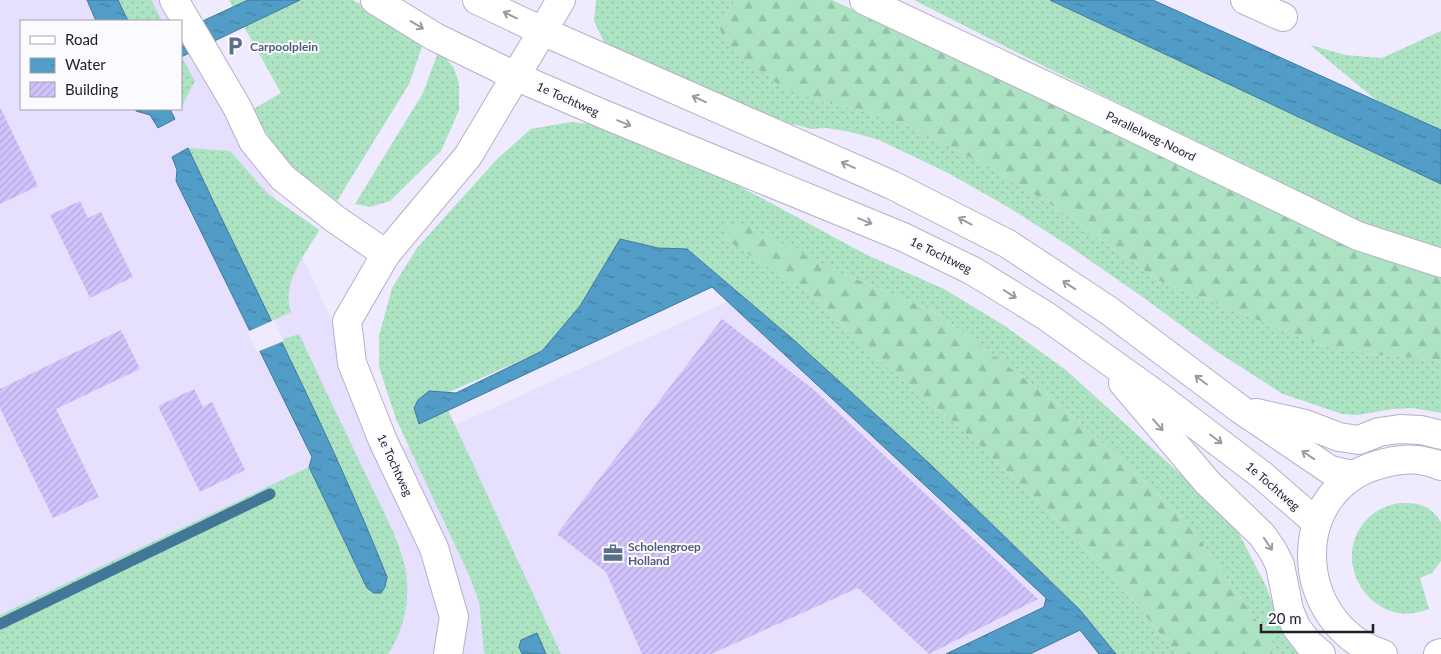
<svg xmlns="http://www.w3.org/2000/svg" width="1441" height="654" viewBox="0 0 1441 654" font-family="Lato,sans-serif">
<defs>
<pattern id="grass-dots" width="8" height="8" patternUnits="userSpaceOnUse" patternTransform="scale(1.25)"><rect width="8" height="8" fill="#ace3c2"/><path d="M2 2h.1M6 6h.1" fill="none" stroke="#94c2a7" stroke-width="1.8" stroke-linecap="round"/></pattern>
<pattern id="forest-firs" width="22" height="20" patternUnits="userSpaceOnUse" patternTransform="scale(1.25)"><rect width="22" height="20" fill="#ace3c2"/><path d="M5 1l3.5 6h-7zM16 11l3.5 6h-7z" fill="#94c2a7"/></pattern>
<pattern id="water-ripples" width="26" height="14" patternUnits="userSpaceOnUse" patternTransform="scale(1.25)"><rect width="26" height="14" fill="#519dc8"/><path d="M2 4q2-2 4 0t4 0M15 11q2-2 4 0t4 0" fill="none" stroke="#437fa2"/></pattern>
<pattern id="building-hatch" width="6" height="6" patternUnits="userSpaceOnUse" patternTransform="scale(1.25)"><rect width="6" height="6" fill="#d2c3fc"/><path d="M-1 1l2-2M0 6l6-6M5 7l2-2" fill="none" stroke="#b4a7d8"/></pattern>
</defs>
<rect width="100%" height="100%" fill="#efeafe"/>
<!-- built -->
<path fill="#e6dffe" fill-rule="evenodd" d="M0 0H182L394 453 778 279 1182 654H0ZM21 21H181V109H21Z"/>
<!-- grass -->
<g fill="url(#grass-dots)">
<polygon points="118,0 151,0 162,21 128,21"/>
<polygon points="229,0 353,0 420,41 422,47 409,84 337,201 293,168 274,145 252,110 281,93"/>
<polygon points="596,0 735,0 719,26 817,101 860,110 906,124 987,166 1055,207 1158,280 1320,345 1378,355 1441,360 1441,413 1413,408 1393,409 1358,415 1342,414 1283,394 1216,351 1144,298 1069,246 1008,207 948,173 879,140 851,132 826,128 812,129 788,123 606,46 594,21"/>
<path d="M914 0H1050L1441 184V247C1379 236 1314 198 1256 170 1141 115 1027 58 914 0Z"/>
<polygon points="1441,31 1441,130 1376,100 1310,45 1345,55 1382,58"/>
<polygon points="441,53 454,68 459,83 459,110 441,151 390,201 370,207 355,204 423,93 437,55"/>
<polygon points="181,56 195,81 181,108"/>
<polygon points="571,122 609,126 717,174 865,254 944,289 1005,326 1066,370 1219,509 1234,524 1266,586 1279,620 1303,654 1280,654 1188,523 1122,460 1060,405 935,312 844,274 724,238 812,295 879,360 966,433 1049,512 1131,597 1176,654 1116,654 1080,610 930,464 795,341 687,249 658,248 620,239 580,306 542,351 447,393 429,391 419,424 448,410 561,654 485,654 484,651 479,602 469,575 396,419 379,367 379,336 392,288 417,248 498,158 531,129"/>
<path d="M188 148 230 151 268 194 318 229 319 231C305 254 281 283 291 312L272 321 236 250Z"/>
<path d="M299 334C322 383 345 431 368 479 380 505 399 539 405 567 411 595 405 630 388 654H0V615L309 467 367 588 387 577 363 517 281 340Z"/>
<path d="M1399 503C1419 503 1429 504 1441 522V561L1432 573 1420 578 1429 609C1420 612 1409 615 1399 613 1352 604 1334 543 1374 513 1381 508 1390 505 1399 503Z"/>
</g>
<!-- forest -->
<g fill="url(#forest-firs)">
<polygon points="735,0 832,0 1104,127 1354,249 1415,269 1441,275 1441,360 1378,355 1320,345 1158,280 1055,207 987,166 906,124 860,110 817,101 782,87 726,45 719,26"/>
<polygon points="743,224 844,274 935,312 1060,405 1122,460 1188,523 1280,654 1176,654 1131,597 1049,512 966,433 879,360 812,295 723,238 728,225"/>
</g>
<!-- water -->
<g fill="url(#water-ripples)" stroke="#427798">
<polygon points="87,0 118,0 128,21 96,21"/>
<polygon points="248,0 300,0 181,57 181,31"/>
<polygon points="1050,0 1153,0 1441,130 1441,184"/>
<polygon points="135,109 170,109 175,119 158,128 150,115 136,111"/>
<path d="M188 148C255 291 329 430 387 577L385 587 381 593H374L367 588 309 467 312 457 176 181 177 170 172 157Z"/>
<polygon points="620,239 658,248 687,249 795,341 930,464 1080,610 1116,654 1099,654 1080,630 1030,654 946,654 1044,607 1046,598 712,287 419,424 414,408 418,400 429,391 456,393 542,351 580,306"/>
<polygon points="537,633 546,654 522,654 519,647 521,640"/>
</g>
<!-- pier -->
<polygon fill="#efeafe" points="274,320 284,341 257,352 247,332"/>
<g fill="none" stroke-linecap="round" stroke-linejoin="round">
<!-- stream -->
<polyline stroke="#427798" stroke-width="11" points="0,624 270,494"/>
</g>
<!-- building -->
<g fill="url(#building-hatch)">
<polygon points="0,107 38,186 0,204"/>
<polygon points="80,201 88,218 101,212 133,277 90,298 50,215"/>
<polygon points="722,319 813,389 1038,599 929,654 858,588 711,654 642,654 606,572 557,534"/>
<polygon points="121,330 140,369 56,409 99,497 53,518 0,408 0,389"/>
<polygon points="194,389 203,407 212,402 245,470 200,492 158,406"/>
</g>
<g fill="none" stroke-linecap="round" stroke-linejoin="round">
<defs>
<g id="street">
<polyline points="174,0 237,107 253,141 283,178 335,219 386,254"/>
<polyline points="864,0 1108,115 1358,236 1441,263"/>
<polyline points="1245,0 1283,17"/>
<polyline points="448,654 454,617 434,548 383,441 352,363 347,321 386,254 468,156 561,0"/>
</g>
<g id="primary">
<polyline points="375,0 435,37 515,76 603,114 903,237 973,271 1046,316 1158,396 1263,476 1317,523"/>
<polyline points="477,0 542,31 892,185 1008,244 1108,310 1240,409 1330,470 1352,475"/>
<polyline points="1123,383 1207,482 1262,535 1273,551 1280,565 1289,610 1296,627 1309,644 1321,654"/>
<polyline points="1256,413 1305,424 1339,437 1359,440 1379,432 1400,429 1421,430 1441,435"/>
<path d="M1383 654C1290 624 1286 485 1385 463 1406 458 1421 458 1441 466"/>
<polyline points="1438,654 1441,653"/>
</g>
</defs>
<!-- street casing -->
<use href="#street" stroke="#b6b0c8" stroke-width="30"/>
<!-- primary casing -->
<use href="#primary" stroke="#b6b0c8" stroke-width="30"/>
<!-- street -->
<use href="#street" stroke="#fff" stroke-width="28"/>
<!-- primary -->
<use href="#primary" stroke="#fff" stroke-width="28"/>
</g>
<!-- one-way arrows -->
<defs><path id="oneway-shaft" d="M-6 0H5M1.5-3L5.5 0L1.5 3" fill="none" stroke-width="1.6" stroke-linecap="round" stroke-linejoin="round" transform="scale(1.25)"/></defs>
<g stroke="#9b9a9e">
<use href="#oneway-shaft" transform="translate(510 15) rotate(-154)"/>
<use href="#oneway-shaft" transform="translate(417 25) rotate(31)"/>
<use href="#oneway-shaft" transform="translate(699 99) rotate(-156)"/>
<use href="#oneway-shaft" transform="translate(624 123) rotate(22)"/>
<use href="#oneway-shaft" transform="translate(848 165) rotate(-156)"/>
<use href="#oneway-shaft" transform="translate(865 221) rotate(22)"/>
<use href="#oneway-shaft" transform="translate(965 221) rotate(-152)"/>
<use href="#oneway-shaft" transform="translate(1069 285) rotate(-147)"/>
<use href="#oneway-shaft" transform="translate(1010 294) rotate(32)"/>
<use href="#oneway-shaft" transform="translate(1201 380) rotate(-143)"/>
<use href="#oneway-shaft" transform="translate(1158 425) rotate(49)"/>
<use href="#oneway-shaft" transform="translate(1216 439) rotate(37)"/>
<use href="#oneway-shaft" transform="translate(1308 455) rotate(-146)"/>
<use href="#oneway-shaft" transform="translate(1268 544) rotate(56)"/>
</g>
<!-- icons -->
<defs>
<symbol id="parking-bare" viewBox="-9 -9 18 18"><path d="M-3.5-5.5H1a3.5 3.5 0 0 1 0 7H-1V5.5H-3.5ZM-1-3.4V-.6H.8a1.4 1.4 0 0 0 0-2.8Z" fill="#5c6f8a" stroke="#fbfaff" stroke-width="2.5" paint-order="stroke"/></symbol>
<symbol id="office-bare" viewBox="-9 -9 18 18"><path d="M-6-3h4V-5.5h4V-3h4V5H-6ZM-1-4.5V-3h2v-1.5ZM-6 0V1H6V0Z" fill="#5c6f8a" stroke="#fbfaff" stroke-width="2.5" paint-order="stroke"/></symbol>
</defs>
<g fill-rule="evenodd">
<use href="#parking-bare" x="221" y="32" width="28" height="28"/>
<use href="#office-bare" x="599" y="539" width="28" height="28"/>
</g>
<g text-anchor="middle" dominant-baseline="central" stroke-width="4" stroke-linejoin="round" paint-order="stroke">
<!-- service labels -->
<g font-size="12" font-weight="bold" fill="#4e5e75" stroke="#fbfaff" text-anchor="start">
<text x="250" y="46">Carpoolplein</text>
<text x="628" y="546">Scholengroep<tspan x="628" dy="14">Holland</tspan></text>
</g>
<!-- street labels -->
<g font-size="12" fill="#201e27" stroke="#fbfaff">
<text transform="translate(568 99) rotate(24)">1e Tochtweg</text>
<text transform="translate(1151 136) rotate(26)">Parallelweg-Noord</text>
<text transform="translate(941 255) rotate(26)">1e Tochtweg</text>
<text transform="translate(395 465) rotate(65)">1e Tochtweg</text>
<text transform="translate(1273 486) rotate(41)">1e Tochtweg</text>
</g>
</g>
<!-- legend -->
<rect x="20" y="20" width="162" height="90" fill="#fbfaff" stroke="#a3a2a9"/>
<rect x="30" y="36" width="25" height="8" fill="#ffffff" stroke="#a3a2a9"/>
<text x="65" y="45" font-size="15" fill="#201e27">Road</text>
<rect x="30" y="58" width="25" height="15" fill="url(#water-ripples)" stroke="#a3a2a9"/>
<text x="65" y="70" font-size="15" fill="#201e27">Water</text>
<rect x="30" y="82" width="25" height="15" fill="url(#building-hatch)" stroke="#a3a2a9"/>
<text x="65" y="95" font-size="15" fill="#201e27">Building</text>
<!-- scale -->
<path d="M1261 624v8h112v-8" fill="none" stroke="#201e27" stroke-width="2.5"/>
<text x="1268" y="624" font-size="15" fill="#201e27" stroke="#fbfaff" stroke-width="4" paint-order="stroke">20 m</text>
</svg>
